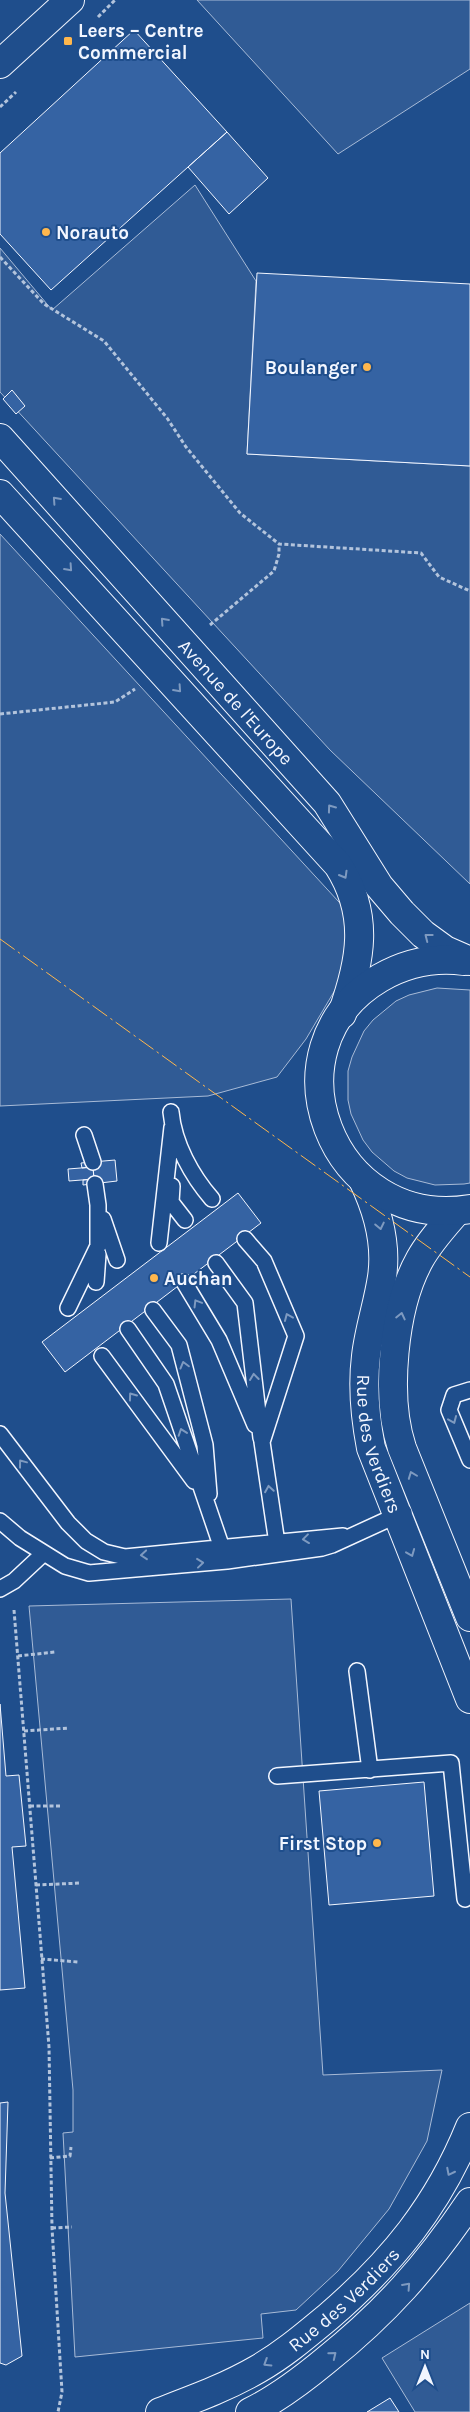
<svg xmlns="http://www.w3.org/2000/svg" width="470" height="2412" font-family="Karla,sans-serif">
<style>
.built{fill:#305b95;stroke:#a8bbd7}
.building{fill:#3563a3;stroke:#f2f6ff}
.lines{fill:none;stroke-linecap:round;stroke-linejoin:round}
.service-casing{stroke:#f2f6ff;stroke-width:18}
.minor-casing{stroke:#f2f6ff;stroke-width:30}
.tertiary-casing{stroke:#f2f6ff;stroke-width:30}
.path{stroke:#b3c4dc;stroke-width:3;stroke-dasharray:4 2.5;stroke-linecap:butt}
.service{stroke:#1f4e8c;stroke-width:15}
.minor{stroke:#1f4e8c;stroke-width:28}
.tertiary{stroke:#1f4e8c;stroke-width:28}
.power{stroke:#ffb74d;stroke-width:1;stroke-dasharray:18 4 2.5 4;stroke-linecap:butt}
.oneway{stroke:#7e9ac0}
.poi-dot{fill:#ffb74d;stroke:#1f4e8c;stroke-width:2}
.labels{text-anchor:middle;stroke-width:4;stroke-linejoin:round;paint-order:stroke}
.poi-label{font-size:19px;font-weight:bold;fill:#f2f6ff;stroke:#1f4e8c;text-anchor:start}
.street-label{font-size:19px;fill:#f2f6ff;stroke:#1f4e8c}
</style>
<rect width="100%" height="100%" fill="#1f4e8c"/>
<path class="built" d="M197,0H470V69L338,154Z
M195,185L256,281L247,454L470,466V884L330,750L0,392V248L52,310Z
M0,534L350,914L354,958L306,1039L277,1077L208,1096L0,1106Z
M437,988L470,990V1183L464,1184L435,1185L407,1178L394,1171L372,1152L363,1140L351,1114L348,1100V1071L352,1057L364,1031L373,1020L396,1001L409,995Z
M291,1599L323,2075L442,2070L427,2141L389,2209L338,2271L296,2310L261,2314L263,2338L75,2357L63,2133L73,2132V2090L29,1606Z
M470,2303V2412H415L382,2358Z"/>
<path class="building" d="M134,30L227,132L51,290L0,234V153Z
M227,132L268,178L229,214L188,167Z
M257,273L470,284V466L247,454Z
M12,390L25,406L16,414L3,399Z
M115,1160L117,1181L83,1185V1180L94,1179L93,1167L82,1168L81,1163Z
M93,1167L94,1179L69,1181L68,1169Z
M238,1193L261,1223L65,1372L42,1342Z
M0,1704L6,1776L19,1775L26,1846L12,1847L25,1988L0,1990Z
M424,1782L434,1896L329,1905L319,1791Z
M8,2102L5,2193L22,2356L6,2365L0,2363V2103Z
M390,2398L399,2412H367Z"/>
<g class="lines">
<defs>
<path id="service" d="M171,1112C174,1144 192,1176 212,1199
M84,1135L93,1162
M172,1186L171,1202L185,1220
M103,1219L117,1260
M245,1239L264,1261L296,1336L262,1442L278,1550
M159,1243L172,1127
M216,1263L245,1303L261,1438
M96,1282L98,1254
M184,1282L219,1340L255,1425
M68,1308L98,1246V1205L95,1184
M153,1310L179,1345L205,1445L209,1494
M128,1329L166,1384L225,1557
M102,1356L194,1481
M470,1390L454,1395L449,1410L470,1460
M0,1434L68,1523L86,1541L104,1552L125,1557L343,1536
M0,1521L20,1538L65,1566L89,1573L227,1561L322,1548L332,1545L404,1512
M0,1589L14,1581L44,1553
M357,1671L370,1770
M277,1776L451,1763L465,1899"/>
<g id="minor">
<path id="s1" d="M363,1180C378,1211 387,1243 382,1277C378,1304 369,1329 366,1356C362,1388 365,1417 371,1448L470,1699"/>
<path d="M457,1211C444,1226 430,1241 420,1259C393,1307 385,1397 402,1448L470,1617"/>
<path id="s2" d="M160,2412C194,2399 227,2387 258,2369C284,2354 305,2336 328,2317C392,2262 438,2206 470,2127"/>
<path d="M250,2412C277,2399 302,2380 325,2361C385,2313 427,2266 470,2202"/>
</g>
<g id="tertiary">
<path d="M0,64L70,0"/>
<path id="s3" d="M0,438L327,803L379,886L402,913L423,934L445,950L470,961"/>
<path d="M0,494L338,865C370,915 361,961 342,1014"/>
<path d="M464,961C434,957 406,963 380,978C261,1048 331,1232 470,1209"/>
</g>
</defs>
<use href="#service" class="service-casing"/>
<use href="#minor" class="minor-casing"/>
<use href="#tertiary" class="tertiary-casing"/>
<path class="path" d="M98,17L115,0
M0,107L16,92
M0,257L44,304L104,341L167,418L186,447L240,513L279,544L421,553L439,577L470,591
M210,625L274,571L279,554V544
M0,714L115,702L135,689
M14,1610L49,2047L52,2228L62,2392L58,2412
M18,1656L55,1652
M24,1731L69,1728
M30,1806H60
M36,1885L81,1883
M41,1959L78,1962
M50,2158L70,2156L71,2147
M52,2228L72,2227"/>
<use href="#service" class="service"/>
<use href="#minor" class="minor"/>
<use href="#tertiary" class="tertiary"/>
<path class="power" d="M0,939L470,1277"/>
</g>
<defs><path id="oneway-chevron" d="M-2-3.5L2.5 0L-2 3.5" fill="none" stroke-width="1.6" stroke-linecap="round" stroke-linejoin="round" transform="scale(1.25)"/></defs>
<g class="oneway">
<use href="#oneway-chevron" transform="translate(56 500) rotate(-132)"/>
<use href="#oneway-chevron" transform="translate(69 568) rotate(48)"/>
<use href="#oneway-chevron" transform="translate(164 621) rotate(-132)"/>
<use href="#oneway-chevron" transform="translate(178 689) rotate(48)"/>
<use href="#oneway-chevron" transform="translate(331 808) rotate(-126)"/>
<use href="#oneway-chevron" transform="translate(344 875) rotate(60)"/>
<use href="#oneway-chevron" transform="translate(428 937) rotate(-142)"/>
<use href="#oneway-chevron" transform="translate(380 1226) rotate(78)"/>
<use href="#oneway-chevron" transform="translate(197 1303) rotate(-121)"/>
<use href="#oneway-chevron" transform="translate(401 1316) rotate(-77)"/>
<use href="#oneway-chevron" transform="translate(288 1317) rotate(-113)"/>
<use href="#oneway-chevron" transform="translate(184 1365) rotate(-105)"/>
<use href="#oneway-chevron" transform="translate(254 1377) rotate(-97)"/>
<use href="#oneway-chevron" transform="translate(132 1396) rotate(-126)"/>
<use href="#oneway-chevron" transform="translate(453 1420) rotate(67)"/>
<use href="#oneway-chevron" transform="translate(182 1432) rotate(-109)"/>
<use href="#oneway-chevron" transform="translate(22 1463) rotate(-127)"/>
<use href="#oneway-chevron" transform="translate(412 1475) rotate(-111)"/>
<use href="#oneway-chevron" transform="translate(269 1489) rotate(-99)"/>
<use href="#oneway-chevron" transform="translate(306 1539) rotate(173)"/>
<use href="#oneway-chevron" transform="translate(411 1553) rotate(68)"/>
<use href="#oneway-chevron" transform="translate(144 1555) rotate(175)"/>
<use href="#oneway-chevron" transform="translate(200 1563) rotate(-6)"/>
<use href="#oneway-chevron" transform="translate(450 2172) rotate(117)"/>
<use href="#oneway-chevron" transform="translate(407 2286) rotate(-48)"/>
<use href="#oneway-chevron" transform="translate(333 2355) rotate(-39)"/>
<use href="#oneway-chevron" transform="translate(267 2363) rotate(148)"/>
</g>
<g class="poi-dot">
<rect x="63" y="36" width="10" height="10" rx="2.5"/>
<circle cx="46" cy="232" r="5"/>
<circle cx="367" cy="367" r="5"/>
<circle cx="154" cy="1278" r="5"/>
<circle cx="377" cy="1843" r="5"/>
</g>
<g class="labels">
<g class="poi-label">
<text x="78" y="37">Leers – Centre<tspan x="78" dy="22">Commercial</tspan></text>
<text x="56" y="239">Norauto</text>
<text x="357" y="374" text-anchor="end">Boulanger</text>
<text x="164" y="1285">Auchan</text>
<text x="367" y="1850" text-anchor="end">First Stop</text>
</g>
<g class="street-label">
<text dy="7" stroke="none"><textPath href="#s3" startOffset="354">Avenue de l'Europe</textPath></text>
<text dy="7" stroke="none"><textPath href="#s1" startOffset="271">Rue des Verdiers</textPath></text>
<text dy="7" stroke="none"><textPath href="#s2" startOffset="218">Rue des Verdiers</textPath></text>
</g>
</g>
<g transform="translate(425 2367)" stroke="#1f4e8c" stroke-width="4" paint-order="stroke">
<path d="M0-4L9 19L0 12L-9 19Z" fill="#f2f6ff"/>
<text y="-8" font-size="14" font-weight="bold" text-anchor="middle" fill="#f2f6ff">N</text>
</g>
</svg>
